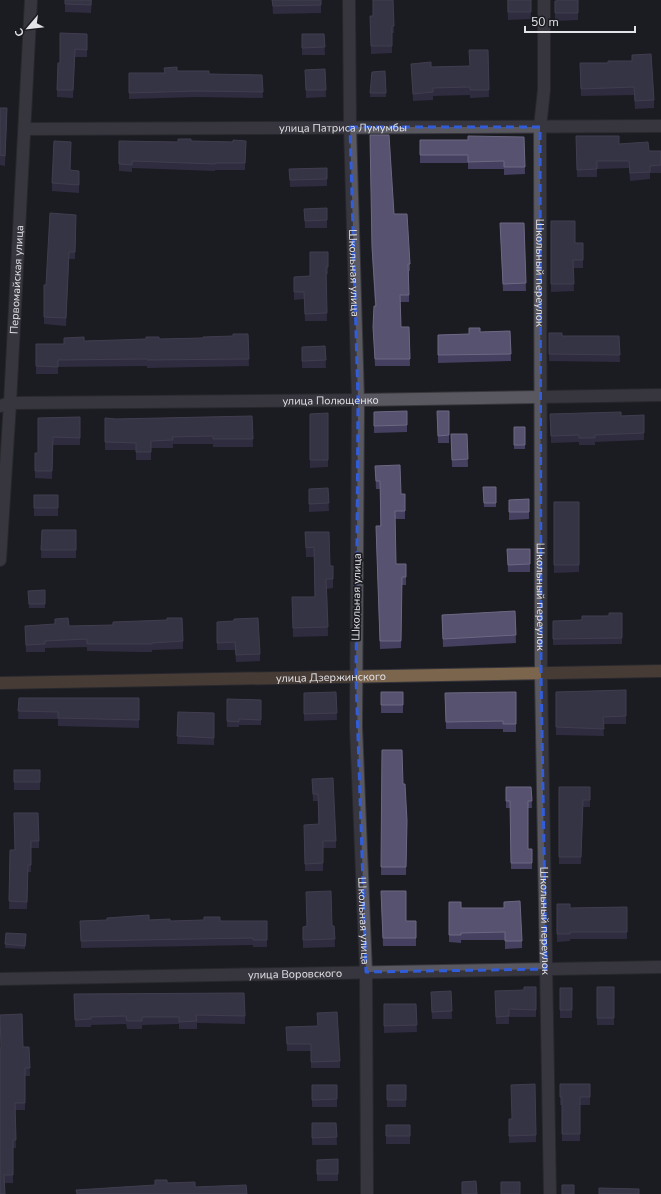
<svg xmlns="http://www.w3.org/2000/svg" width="661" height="1194" font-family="'Nunito Sans',sans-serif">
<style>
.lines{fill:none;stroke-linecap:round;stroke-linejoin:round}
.street-casing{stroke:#36363b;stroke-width:14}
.secondary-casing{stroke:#36363b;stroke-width:14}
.street{stroke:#595861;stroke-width:12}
.secondary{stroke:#7c654d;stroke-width:12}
.wall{fill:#454060}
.building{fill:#56526f;stroke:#6c6882}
.marked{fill:none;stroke:#315dda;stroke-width:3;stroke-dasharray:8 5;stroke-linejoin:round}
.labels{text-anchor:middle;stroke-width:3.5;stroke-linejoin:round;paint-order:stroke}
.street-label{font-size:11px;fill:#e2e2e7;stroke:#1b1b22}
</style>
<rect width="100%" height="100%" fill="#1b1b22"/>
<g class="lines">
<defs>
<g id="street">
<path id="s1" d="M349,0L350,127L358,400L356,727L366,972L367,1194"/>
<path id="s2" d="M544,0V90L540,127L541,674L550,1194"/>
<path id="s3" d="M25,129L661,126"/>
<path id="s4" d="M0,406L10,403L358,400L661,395"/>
<path id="s5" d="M0,560L10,403L31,0"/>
<path id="s6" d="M0,979L661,967"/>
</g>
<g id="secondary">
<path id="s7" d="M0,683L661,671"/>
</g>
</defs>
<use href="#street" class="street-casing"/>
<use href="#secondary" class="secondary-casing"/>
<use href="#street" class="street"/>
<use href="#secondary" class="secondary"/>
</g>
<path class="wall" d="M65,0H92L91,13L65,12Z
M272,0H321V13L273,14Z
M393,0L394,33H392V53L371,54L370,16H373Z
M507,0H531V19L508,20Z
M578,0V20L555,21V1Z
M87,34V57H75L73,98L57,97V90L60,63Z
M302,34H324L325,55H302Z
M488,50L489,97L470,98V95L433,96V100L413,101L411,64L431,67L470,66Z
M632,55L654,100V108L635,109L634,95L581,96L580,63H608L632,61Z
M325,69L326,97L306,98L305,70Z
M177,71L209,74L262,75L263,98L197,97L129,99V73H165Z
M385,71L386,97H370L372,72Z
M0,108L7,118L5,166L0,165Z
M370,135L394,214L410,264V271H409V302H400L401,327H409L410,366H375L373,327L375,306L372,254Z
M576,136L619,144L649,151H661V173H650V179L630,181L629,168L597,169V177H577Z
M524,137L525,174L504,175V169H468V163H420V140H468Z
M119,141L178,142L191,141L233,142L246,141L245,170H215V171L132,168V172L119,171Z
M327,168V186L290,187L289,169Z
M71,170L79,178V193L52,191V183Z
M327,208V228H305L304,209Z
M551,221L575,243H583V268H573L574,291L551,292Z
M76,222L75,259H69L66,326L44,324V285H46Z
M500,223H524L526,291H503Z
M328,252V274H326L327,321H305L304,299L294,300V277L310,276Z
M510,331L511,361L438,363V335L469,334L480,332Z
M549,333L562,336H619L620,362L549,361Z
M248,334L249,366L147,368V366L58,367V374H36V344H64L84,341L203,338L233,336Z
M325,346L326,368H302V347Z
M407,411V432L374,433V412Z
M437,411H449V443H438Z
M328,413V467L310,468V414Z
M550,414L621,416L644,415V440L595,442V445H579V442L551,443Z
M252,416L253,447H213V444H173V448H151V460H136V450H105V418L116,419Z
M80,417V445H53L52,479L35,478V453H38V418Z
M514,427H525V449H514Z
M451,434H467L468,467H452Z
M375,466L401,494H405V519H395L396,564H406V585H402L401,648L380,649L376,534L380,526V489H376Z
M483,487H496V507H484Z
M328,488L329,511L309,512V489Z
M34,495H58V516H34Z
M529,499V519L509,520V500Z
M554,502H579V572L554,573Z
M42,530H76V558H41Z
M305,532L330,566H333V588L327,589L328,636L293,637L292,597H315L314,557H306Z
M507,549H530V572H508Z
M45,590V608H29L28,591Z
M515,611L516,643L443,647L442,615Z
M622,613V644L553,645V621L582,620Z
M217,622L260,654V661L236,662L235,650H217Z
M69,626L183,641V649L152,650V652H140L87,651V647L45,648V652H26L25,633Z
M626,690V724H603L604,736L556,735V692Z
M336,692L337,720L304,721V701Z
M381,692H403V713H381Z
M516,692V732H503V729H446L445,693Z
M19,698H139V728L58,726V719H18Z
M227,699L261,700V725H239V727H227Z
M178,712L214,713V745L177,744Z
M382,750L403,784L407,821L406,875H381Z
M14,770H40V790H14Z
M312,779L336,841V848H323V871H305L304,825L318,824V801H313Z
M506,787H531L532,808H528V849H532V869H511L510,808H506Z
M559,787H590V807H583L581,864H559Z
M14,813L39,841V848H31V872H28L27,909H9L10,850H15Z
M381,898L406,921H416V946H383Z
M449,902L522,941V948L505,949V940H461V943L449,942Z
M557,904L570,908L627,907V939H570V941L557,942Z
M80,921H267V947H253V945L81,948Z
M307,926H334L335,947L303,948V927Z
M6,933L26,934L25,949L5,948Z
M536,987V1017H509V1024H496L495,998L524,990Z
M597,987H614V1025H597Z
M560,988H572V1018H560Z
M451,991L452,1019H432L431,999Z
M74,994L245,1016V1024L197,1023V1029H179V1024L142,1025V1029H127L126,1024L91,1025V1027H75Z
M384,1004H416L417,1032L384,1033Z
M318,1026L340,1061V1068H311V1051H287L286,1027Z
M23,1047H29L30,1076H25V1110H15L16,1148H13V1183H4L0,1194Z
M560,1084H590V1105H580V1141H562V1105H560Z
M312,1085H337V1107H312Z
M387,1085H406V1107H387Z
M509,1119H512L536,1135V1142L509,1143Z
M312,1123H336L337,1145H312Z
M386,1125H410V1144H386Z
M338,1159V1181H317V1160Z"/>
<path class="building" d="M65,0H91V5L65,4Z
M272,0H321V5L273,6Z
M373,0H393L394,26H392V46H371L370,16H373Z
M508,0H531V12H508Z
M557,0H578V13H555V1H557Z
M60,33L87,34V50L75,49L73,90H57L58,63H60Z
M302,34H324L325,47L302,48Z
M469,50H488L489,90H470V87L433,88V92L413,94L411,64L431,62V67L470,66Z
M651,54L654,100L635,101L634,87L581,89L580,63H608V61H632V55Z
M177,67V71H209V74L262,75L263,92L197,91L129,93V73H165L164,68Z
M325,69L326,90H306L305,70Z
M385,71L386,93H370L372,72Z
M0,108H7L5,156L0,155Z
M370,135H389L394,214H407L410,264H408L409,295H400L401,327H409L410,359H375L373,327L374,306H376L372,247Z
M468,136L524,137L525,167H504V161L468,162V155H420V140H468Z
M576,136H619V144L648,142L649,151H661V165L650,166V172L630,173L629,161H597V169L577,170Z
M178,139H191V141L233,142V140L246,141L245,163H215V164L132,161V165L119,164V141L178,142Z
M54,141L71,142L70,170L79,171V185L52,183Z
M327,168V179L290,180L289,169Z
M327,208V220L305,221L304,209Z
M50,213L76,215L75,252H69L66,318L44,317V285H46Z
M551,221H575V243H583V260H573L574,284H551Z
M500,223H524L526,283L503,284Z
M310,252H328V267H326L327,313L305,314L304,292H294V277L310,276Z
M469,328H480V332L510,331L511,354L438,355V335L469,334Z
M549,333H562V336H619L620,355L549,354Z
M233,334H248L249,359L147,360V359L58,360V367L36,366V344H64V338L84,337V341L117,340L146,339V337H159V339L203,338V337L233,336Z
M325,346L326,360L302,361V347Z
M407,411V425L374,426V412Z
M437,411H449V435L438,436Z
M621,412V416L644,415V433L595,435V438H579V435L551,436L550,414Z
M328,413V460H310V414Z
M252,416L253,439H213V436L172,437L173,440L151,441V452H136V443L105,442V418L116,419Z
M80,417V438L53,437L52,471H35V453H38V418Z
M514,427H525V445H514Z
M451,434H467L468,459L452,460Z
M400,465L401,494H405V511H395L396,564H406V577H402L401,641H380L376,526H381L380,481H376L375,466Z
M483,487H496V503H484Z
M328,488L329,503L309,504V489Z
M34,495H58V508H34Z
M529,499V512H509V500Z
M554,502H579V565H554Z
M42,530H76V550H41Z
M305,532H329L330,566H333V579H326L328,627L293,628L292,597H315L314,547L306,548Z
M507,549H530V564L508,565Z
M45,590V604H29L28,591Z
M515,611L516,635L443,639L442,615Z
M609,613H622V638L553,639V621L582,620V616H609Z
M68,618L69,626L113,625V622L167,620V618H182L183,641L152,643V644H87V639L45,641V644L26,645L25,626L55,624V619Z
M258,618L260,654L236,655L235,642L217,643V622L234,621V619Z
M626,690V716L603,717L604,729L556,727V692Z
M336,692L337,713L304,714V693Z
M381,692H403V705H381Z
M516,692V724H503V721L446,722L445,693Z
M19,698H139V720L58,718V712L18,711Z
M227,699L261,700V720L239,719V722L227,721Z
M178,712L214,713V738L177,736Z
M382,750H402L403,784H405L407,821L406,867H381Z
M14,770H40V782H14Z
M333,778L336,841H323V863L305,864L304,825L319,824L318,794H313L312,779Z
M506,787H531L532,801H528V849H532V863H511L510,801H506Z
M559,787H590V800H583L581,857H559Z
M14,813H38L39,841H31V865H28L27,902L9,901L10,850H15Z
M331,891L332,926H334L335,939L303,940V927L307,926L306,892Z
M381,891H406V921H416V938H383Z
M520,901L522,941H505V932L461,933V935H449V902H461V908H504V902Z
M557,904H570V908L627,907V932H570V934H557Z
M149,915V920L170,919V921L204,920V917H220V921H267V940H253V938L81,941L80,921L107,920V918Z
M6,933L26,934L25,946L5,944Z
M524,987H536V1010L509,1009V1016L496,1017L495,991L524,990Z
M597,987H614V1018H597Z
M560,988H572V1010H560Z
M451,991L452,1011L432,1012L431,992Z
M244,993L245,1016L196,1015L197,1021L179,1022V1017H142V1021H127L126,1016L91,1017V1019L75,1020L74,994Z
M384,1004H416L417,1025L384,1026Z
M337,1012L340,1061L311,1062V1044H287L286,1027L318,1026L317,1013Z
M22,1014L23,1047H29L30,1068H25V1103H15L16,1140H13V1175H4L5,1194H0V1048H1L0,1015Z
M535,1084L536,1135L509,1136V1119H512L511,1085Z
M560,1084H590V1097H580V1134H562V1097H560Z
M312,1085H337V1099L312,1100Z
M387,1085H406V1100H387Z
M312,1123H336L337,1137L312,1138Z
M386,1125H410V1136H386Z
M338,1159V1174H317V1160Z
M155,1180H167V1183L195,1182V1187L246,1185L247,1194H77L76,1190L155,1185Z
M476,1181L477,1194H462V1182Z
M501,1182H520V1194H501Z
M562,1185H574V1194H562Z
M599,1188L639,1189V1194H599Z"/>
<path d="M0 0H661V1194H0ZM350,127H540L541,674L546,969L366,972L356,678L358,400Z" fill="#1b1b22" fill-opacity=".55" fill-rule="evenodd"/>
<path class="marked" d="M350,127H540L541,674L546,969L366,972L356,678L358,400Z"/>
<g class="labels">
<g class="street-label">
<text dy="4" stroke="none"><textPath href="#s3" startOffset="318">улица Патриса Лумумбы</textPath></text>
<text dy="4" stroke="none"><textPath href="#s1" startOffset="273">Школьная улица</textPath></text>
<text dy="4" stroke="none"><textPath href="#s2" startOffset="273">Школьный переулок</textPath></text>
<text dy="4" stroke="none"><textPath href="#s5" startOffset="281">Первомайская улица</textPath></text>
<text dy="4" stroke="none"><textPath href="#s4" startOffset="331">улица Полющенко</textPath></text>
<text transform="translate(356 597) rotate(-89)" y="4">Школьная улица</text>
<text dy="4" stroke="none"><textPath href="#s2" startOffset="597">Школьный переулок</textPath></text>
<text dy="4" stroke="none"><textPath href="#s7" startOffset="331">улица Дзержинского</textPath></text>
<text dy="4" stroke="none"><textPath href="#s1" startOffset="921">Школьная улица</textPath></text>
<text dy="4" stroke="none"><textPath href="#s2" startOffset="921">Школьный переулок</textPath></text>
<text dy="4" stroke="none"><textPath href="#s6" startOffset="295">улица Воровского</textPath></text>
</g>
</g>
<g transform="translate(28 28) rotate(242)" stroke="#1b1b22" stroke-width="3" paint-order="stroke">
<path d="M0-3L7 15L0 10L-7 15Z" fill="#e2e2e7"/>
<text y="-6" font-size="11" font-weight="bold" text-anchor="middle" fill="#e2e2e7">С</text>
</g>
<path d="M525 26v6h110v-6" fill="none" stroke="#e2e2e7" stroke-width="2"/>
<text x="531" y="26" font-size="12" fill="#e2e2e7" stroke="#1b1b22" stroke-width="3" paint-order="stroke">50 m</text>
</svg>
